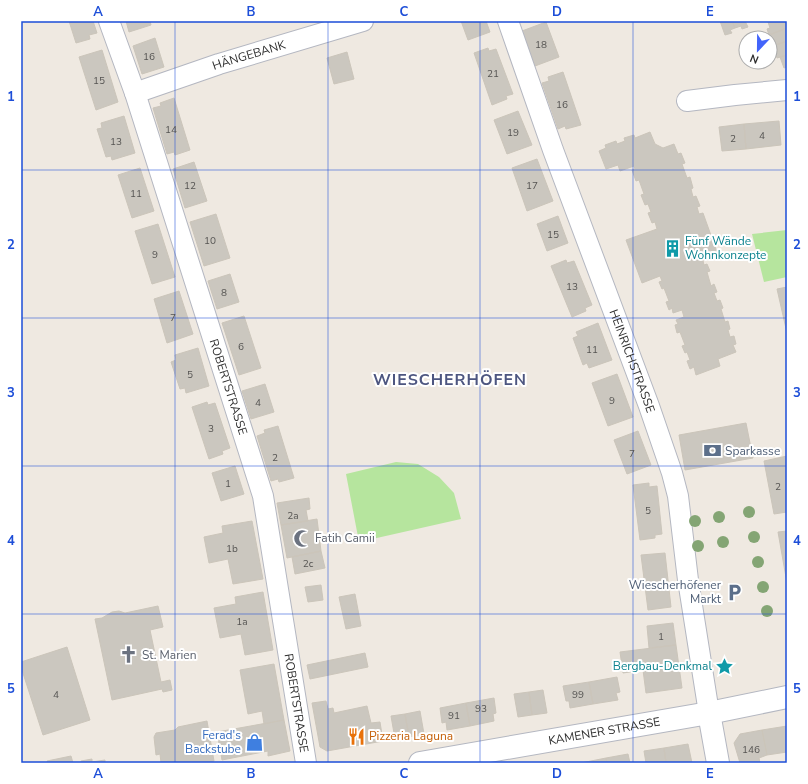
<svg xmlns="http://www.w3.org/2000/svg" width="808" height="784" font-family="'Nunito Sans',sans-serif">
<style>
.green{fill:#b6e59e}
.building{fill:#cbc7bf;stroke:#cbc5ba}
.lines{fill:none;stroke-linecap:round;stroke-linejoin:round}
.street-casing{stroke:#b4b7c1;stroke-width:22}
.secondary-casing{stroke:#b4b7c1;stroke-width:24}
.street{stroke:#fff;stroke-width:20}
.secondary{stroke:#fff;stroke-width:22}
.tree{fill:#84a574}
.grid{fill:none;stroke:#1d4ed8;stroke-width:1;stroke-opacity:0.55}
.labels{text-anchor:middle;stroke-width:4;stroke-linejoin:round;paint-order:stroke}
.number-label{font-size:10px;fill:#555452}
.street-label{font-size:12px;fill:#2e2e2e;stroke:#fff}
.culture-label{font-size:12px;fill:#0d838f;stroke:#fff;text-anchor:start}
.service-label{font-size:12px;fill:#4e5e75;stroke:#fff;text-anchor:start}
.worship-label{font-size:12px;fill:#5b616d;stroke:#fff;text-anchor:start}
.shop-label{font-size:12px;fill:#366cbe;stroke:#fff;text-anchor:end}
.food-label{font-size:12px;fill:#c56008;stroke:#fff;text-anchor:start}
.district-label{font-size:16px;font-weight:bold;letter-spacing:1px;fill:#4d5680;stroke:#fff}
.neatline{fill:none;stroke:#1d4ed8;stroke-width:1.5}
.grid-label{font-size:13px;text-anchor:middle;font-weight:bold;fill:#1d4ed8}
</style>
<rect width="100%" height="100%" fill="#efe9e1"/>
<path class="green" d="M787,230V277L764,282L752,234Z
M396,462L418,464L439,477L454,493L461,519L359,542L346,474Z"/>
<path class="building" d="M69,21H93L97,33L89,35L90,39L76,43Z
M126,21H150L151,25L129,32Z
M461,21H486L490,32L468,40Z
M720,21H732L735,28L730,30L732,33L725,35Z
M732,21H745L748,27L742,29L741,26L735,28Z
M770,21H787V28L769,35L767,29L770,28L768,22Z
M546,22L559,57L535,66L522,31Z
M787,28V41L776,45L774,40L771,41L769,35Z
M155,38L164,67L142,74L133,46Z
M787,41V55L777,58L775,52L778,51L776,45Z
M488,48L489,51L496,49L513,94L506,96L507,99L492,105L474,53Z
M102,50L118,102L96,110L79,57Z
M347,52L354,79L334,84L327,58Z
M787,55V67L784,68L780,57Z
M563,72L581,125L566,129L565,126L558,129L542,83L549,81L548,77Z
M174,98L190,150L175,155L174,152L167,154L153,108L161,106L160,103Z
M518,111L532,145L507,154L494,120Z
M124,116L135,153L112,160L111,156L106,157L97,129L102,128L101,123Z
M779,121L781,145L746,149L744,124Z
M744,124L746,149L722,151L719,127Z
M650,132L655,144L663,148L674,144L678,154L681,153L685,163L682,164L687,178L690,177L693,188L691,189L693,197L696,196L700,206L697,207L699,214L703,213L718,255L703,261L704,265L707,264L710,271L707,272L711,286L714,284L717,292L714,293L717,301L720,300L723,308L721,309L725,322L728,321L730,329L728,330L730,337L734,336L736,344L733,345L736,352L718,359L720,366L696,375L694,367L690,369L687,361L690,360L687,352L685,353L682,346L685,345L680,332L677,333L675,325L678,324L676,320L684,317L682,310L673,313L672,308L669,310L666,302L669,301L664,288L662,289L659,282L662,281L660,276L642,283L626,240L657,229L655,222L652,223L648,213L651,212L648,204L645,205L641,195L644,194L639,180L636,181L632,170L635,169L634,166L620,171L618,165L606,169L599,151L606,148L605,145L616,141L617,144L625,141L624,138L634,135L635,138Z
M537,159L553,201L527,211L512,168Z
M194,162L207,201L185,208L173,169Z
M140,168L154,211L132,218L118,175Z
M216,214L230,258L204,266L190,222Z
M558,216L568,243L547,251L537,224Z
M158,224L175,277L152,284L135,231Z
M566,260L567,263L574,261L592,305L585,308L586,311L572,317L551,266Z
M230,274L239,302L217,309L208,281Z
M787,287V333L777,289Z
M179,291L193,334L167,343L154,299Z
M244,316L261,368L239,375L222,323Z
M598,323L612,360L589,368L587,363L583,365L573,338L578,336L576,332Z
M198,348L209,386L186,393L185,388L180,389L171,362L176,360L175,355Z
M617,374L633,417L608,426L592,383Z
M265,384L274,412L251,419L242,391Z
M207,402L208,405L215,403L230,448L222,451L223,454L209,459L192,407Z
M746,423L753,458L685,470L679,435Z
M278,426L294,478L279,482L278,479L271,481L257,436L265,433L264,430Z
M638,431L651,465L627,474L614,440Z
M787,456V512L774,514L764,461Z
M235,466L244,494L221,501L212,473Z
M649,483V487L657,486L662,534L655,535V538L640,540L633,485Z
M309,498L310,509L306,510L308,521L281,525L277,503Z
M317,519L321,551L287,558L281,525Z
M252,521L263,579L233,584L228,559L209,563L204,537L223,533L222,526Z
M787,531V583L778,532Z
M321,551L325,568L295,574L292,557Z
M665,553L671,607L648,610L641,555Z
M321,585L323,600L308,602L305,587Z
M263,592L273,650L245,655L241,634L220,638L214,608L236,604L235,597Z
M355,594L361,626L346,629L339,597Z
M158,606L163,627L150,630L161,682L170,680L172,690L163,692L162,689L112,700L95,619L102,618L112,612L119,611L125,613Z
M673,623L676,645L649,648L647,626Z
M676,645L682,688L646,693L643,670L623,673L620,652Z
M67,647L90,720L43,735L21,667V662Z
M365,653L368,667L310,679L307,665Z
M274,664L284,720L264,724L262,711L248,714L240,670Z
M617,677L620,692L616,693L618,700L593,704L589,682Z
M589,682L593,704L570,708L569,701H566L563,686Z
M543,690L547,713L532,715L529,692Z
M529,692L532,715L518,717L514,694Z
M494,698L496,713L493,714L494,721L470,726L466,703Z
M326,701L328,709L333,708L334,713L367,706L371,723L380,722L383,741L327,751L320,747L312,703Z
M466,703L470,726L447,730L446,722L442,723L440,708Z
M420,711L424,734L409,737L405,714Z
M405,714L409,737L395,739L391,716Z
M284,720L290,751L268,756V751L222,760L217,732Z
M207,721L214,761L204,763H161L160,754L156,755L154,737L156,733L175,730L178,727Z
M787,726V752L767,755L762,730Z
M762,730L767,755L759,758L760,763H740L734,743L740,734Z
M688,744L692,763H666L664,748Z
M664,748L666,763H646L644,751Z
M628,754L630,763H607L606,758Z
M71,756L73,763H48L47,761Z
M606,758L607,763H581Z
M92,759V762L105,760V763H81V761Z"/>
<g class="lines">
<defs>
<g id="street">
<path id="s1" d="M109,21L135,93L263,496L306,763"/>
<path id="s2" d="M508,21L553,150L649,406L672,473L678,496L688,580L709,713"/>
<path id="s3" d="M135,93L219,64L363,21"/>
<path d="M687,101L735,95L787,90"/>
</g>
<g id="secondary">
<path d="M709,713L718,763"/>
<path id="s4" d="M420,763L709,713L787,697"/>
</g>
</defs>
<use href="#street" class="street-casing"/>
<use href="#secondary" class="secondary-casing"/>
<use href="#street" class="street"/>
<use href="#secondary" class="secondary"/>
</g>
<g class="tree">
<circle cx="749" cy="512" r="6"/>
<circle cx="719" cy="517" r="6"/>
<circle cx="695" cy="521" r="6"/>
<circle cx="754" cy="537" r="6"/>
<circle cx="723" cy="542" r="6"/>
<circle cx="698" cy="546" r="6"/>
<circle cx="758" cy="562" r="6"/>
<circle cx="763" cy="587" r="6"/>
<circle cx="767" cy="611" r="6"/>
</g>
<path class="grid" d="M175,21V763M328,21V763M480,21V763M633,21V763M21,170H787M21,318H787M21,466H787M21,614H787"/>
<defs>
<symbol id="building-bare" viewBox="-9 -9 18 18"><path d="M-4-6H4V6H1V3H-1V6H-4ZM-2.5-4.3h1.7v1.8h-1.7ZM.8-4.3h1.7v1.8H.8ZM-2.5-1h1.7V.8h-1.7ZM.8-1h1.7V.8H.8Z" fill="#0f9aa8" stroke="#fff" stroke-width="2.5" paint-order="stroke"/></symbol>
<symbol id="bank-bare" viewBox="-9 -9 18 18"><path d="M-6-4H6V4H-6ZM0-2.3a2.3 2.3 0 1 0 0 4.6a2.3 2.3 0 1 0 0-4.6Z" fill="#5c6f8a" stroke="#fff" stroke-width="2.5" paint-order="stroke"/></symbol>
<symbol id="mosque-bare" viewBox="-9 -9 18 18"><path d="M3.5-4.9A6 6 0 1 0 3.5 4.9A5 5 0 1 1 3.5-4.9Z" fill="#6b7280" stroke="#fff" stroke-width="2.5" paint-order="stroke"/></symbol>
<symbol id="parking-bare" viewBox="-9 -9 18 18"><path d="M-3.5-5.5H1a3.5 3.5 0 0 1 0 7H-1V5.5H-3.5ZM-1-3.4V-.6H.8a1.4 1.4 0 0 0 0-2.8Z" fill="#5c6f8a" stroke="#fff" stroke-width="2.5" paint-order="stroke"/></symbol>
<symbol id="church-bare" viewBox="-9 -9 18 18"><path d="M-1.2-6h2.4v3.5h3.3v2.4h-3.3V6h-2.4V-.1h-3.3v-2.4h3.3Z" fill="#6b7280" stroke="#fff" stroke-width="2.5" paint-order="stroke"/></symbol>
<symbol id="sight-bare" viewBox="-9 -9 18 18"><path d="M0-6L1.8-2.2L6-1.7L2.9 1.2L3.7 5.4L0 3.3L-3.7 5.4L-2.9 1.2L-6-1.7L-1.8-2.2Z" fill="#0f9aa8" stroke="#fff" stroke-width="2.5" paint-order="stroke"/></symbol>
<symbol id="restaurant-bare" viewBox="-9 -9 18 18"><path d="M-5-6h1v4h1v-4h1v4h1v-4h1v5L-1.5 .5V6h-2V.5L-5-1ZM5-6V6H3V1.5H1.5Q1.5-4 5-6Z" fill="#e8710a" stroke="#fff" stroke-width="2.5" paint-order="stroke"/></symbol>
<symbol id="shop-bare" viewBox="-9 -9 18 18"><path d="M-5-2.5h2.3a2.7 3.5 0 0 1 5.4 0H5L5.5 6h-11ZM-1.5-2.5h3a1.5 2.3 0 0 0-3 0Z" fill="#3f7fe0" stroke="#fff" stroke-width="2.5" paint-order="stroke"/></symbol>
</defs>
<g fill-rule="evenodd">
<use href="#building-bare" x="660" y="236" width="25" height="25"/>
<use href="#bank-bare" x="700" y="438" width="25" height="25"/>
<use href="#mosque-bare" x="290" y="526" width="25" height="25"/>
<use href="#parking-bare" x="722" y="580" width="25" height="25"/>
<use href="#church-bare" x="116" y="642" width="25" height="25"/>
<use href="#sight-bare" x="712" y="654" width="25" height="25"/>
<use href="#restaurant-bare" x="344" y="724" width="25" height="25"/>
<use href="#shop-bare" x="242" y="730" width="25" height="25"/>
</g>
<g class="labels">
<g class="number-label">
<text x="541" y="48">18</text>
<text x="149" y="60">16</text>
<text x="493" y="77">21</text>
<text x="99" y="84">15</text>
<text x="562" y="108">16</text>
<text x="171" y="133">14</text>
<text x="513" y="136">19</text>
<text x="762" y="139">4</text>
<text x="733" y="142">2</text>
<text x="116" y="145">13</text>
<text x="190" y="189">12</text>
<text x="532" y="189">17</text>
<text x="136" y="197">11</text>
<text x="553" y="238">15</text>
<text x="210" y="244">10</text>
<text x="155" y="258">9</text>
<text x="572" y="290">13</text>
<text x="224" y="296">8</text>
<text x="173" y="321">7</text>
<text x="241" y="350">6</text>
<text x="592" y="353">11</text>
<text x="190" y="378">5</text>
<text x="612" y="404">9</text>
<text x="258" y="406">4</text>
<text x="211" y="432">3</text>
<text x="632" y="457">7</text>
<text x="275" y="461">2</text>
<text x="228" y="487">1</text>
<text x="778" y="490">2</text>
<text x="648" y="514">5</text>
<text x="293" y="519">2a</text>
<text x="232" y="552">1b</text>
<text x="308" y="567">2c</text>
<text x="242" y="625">1a</text>
<text x="661" y="640">1</text>
<text x="56" y="698">4</text>
<text x="578" y="698">99</text>
<text x="481" y="712">93</text>
<text x="454" y="719">91</text>
<text x="751" y="753">146</text>
</g>
<g class="street-label">
<text dy="4" stroke="none"><textPath href="#s3" startOffset="120">HÄNGEBANK</textPath></text>
<text dy="4" stroke="none"><textPath href="#s2" startOffset="362">HEINRICHSTRASSE</textPath></text>
<text dy="4" stroke="none"><textPath href="#s1" startOffset="385">ROBERTSTRASSE</textPath></text>
<text dy="4" stroke="none"><textPath href="#s1" startOffset="709">ROBERTSTRASSE</textPath></text>
<text dy="4" stroke="none"><textPath href="#s4" startOffset="187">KAMENER STRASSE</textPath></text>
</g>
<g class="culture-label">
<text x="685" y="245">Fünf Wände<tspan x="685" dy="14">Wohnkonzepte</tspan></text>
<text x="712" y="670" text-anchor="end">Bergbau-Denkmal</text>
</g>
<g class="service-label">
<text x="725" y="455">Sparkasse</text>
<text x="721" y="589" text-anchor="end">Wiescherhöfener<tspan x="721" dy="14">Markt</tspan></text>
</g>
<g class="worship-label">
<text x="315" y="542">Fatih Camii</text>
<text x="142" y="659">St. Marien</text>
</g>
<g class="shop-label">
<text x="241" y="739">Ferad's<tspan x="241" dy="14">Backstube</tspan></text>
</g>
<g class="food-label">
<text x="369" y="740">Pizzeria Laguna</text>
</g>
<g class="district-label">
<text x="450" y="385">WIESCHERHÖFEN</text>
</g>
</g>
<rect width="808" height="784" fill="none" stroke="#ffffff" stroke-width="44"/>
<g transform="translate(758 50) rotate(202)"><circle r="19" fill="#ffffff" stroke="#ababab"/>
<path d="M0-3L7 15L0 10L-7 15Z" fill="#4264fb"/>
<text y="-6" font-size="11" font-weight="bold" text-anchor="middle" fill="#2e2e2e">N</text>
</g>
<rect x="22" y="22" width="764" height="740" class="neatline"/>
<g class="grid-label">
<text x="98" y="16">A</text>
<text x="251" y="16">B</text>
<text x="404" y="16">C</text>
<text x="557" y="16">D</text>
<text x="710" y="16">E</text>
<text x="11" y="101">1</text>
<text x="797" y="101">1</text>
<text x="11" y="249">2</text>
<text x="797" y="249">2</text>
<text x="11" y="397">3</text>
<text x="797" y="397">3</text>
<text x="11" y="545">4</text>
<text x="797" y="545">4</text>
<text x="11" y="693">5</text>
<text x="797" y="693">5</text>
<text x="98" y="778">A</text>
<text x="251" y="778">B</text>
<text x="404" y="778">C</text>
<text x="557" y="778">D</text>
<text x="710" y="778">E</text>
</g>
</svg>
